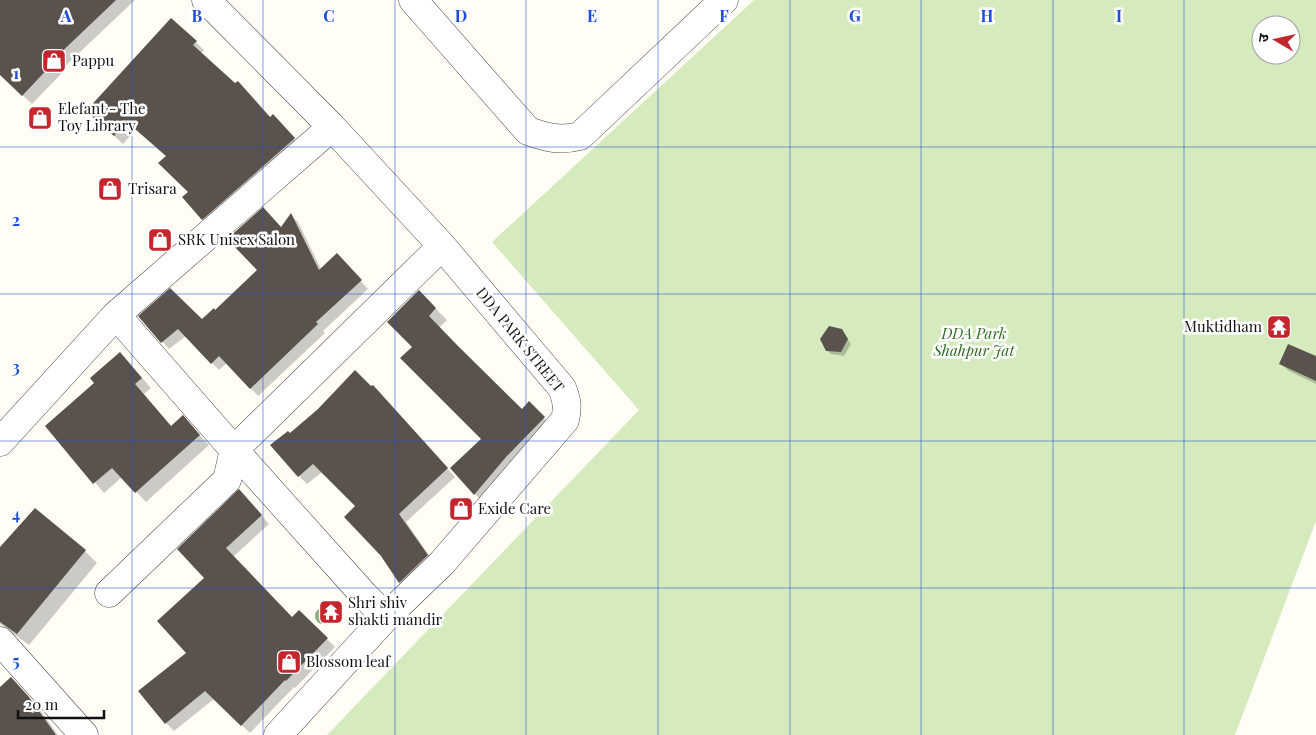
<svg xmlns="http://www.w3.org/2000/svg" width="1316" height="735" font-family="'Playfair Display','Noto Sans Devanagari',serif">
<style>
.green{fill:#d5ebbd;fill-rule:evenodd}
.shadow{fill:#0003}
.building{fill:#5a524d}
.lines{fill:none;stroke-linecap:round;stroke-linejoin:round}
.minor-casing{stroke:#444;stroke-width:29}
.minor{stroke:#fff;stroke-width:28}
.tree{fill:#8dad7f}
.grid{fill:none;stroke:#1d4ed8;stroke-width:1;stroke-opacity:0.55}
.labels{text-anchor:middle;stroke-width:5;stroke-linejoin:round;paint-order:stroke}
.poi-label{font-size:15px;fill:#111;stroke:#fff;text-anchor:start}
.park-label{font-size:15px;font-style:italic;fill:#2f6b1f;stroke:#fff}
.street-label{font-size:15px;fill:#111;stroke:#fff}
.grid-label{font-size:16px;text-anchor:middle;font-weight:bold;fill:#1d4ed8;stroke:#fff;stroke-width:5;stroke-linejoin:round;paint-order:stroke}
</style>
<rect width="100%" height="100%" fill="#fffdf5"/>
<path class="green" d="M754,0H1316V521L1235,735H327L639,410L492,242ZM1261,25H1291V55H1261Z"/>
<path class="shadow" d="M4,0H135L61,70L63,72L32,104L0,74V4Z
M172,19L204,50L201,54L271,118L281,124L302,147L211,227L203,219L189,192L167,157L136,129L123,144L96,119Z
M291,215L298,222L321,269L344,263L368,289L323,331L325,333L258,396L227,363L219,370L186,336L169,349L140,317L202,320L215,311L258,270Z
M419,292L447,320L439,328L522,411L529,403L555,429L486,505L475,494L483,439L414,347Z
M841,330L851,344L844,356L831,354L827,350Z
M120,353L151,388L144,394L172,427H192L209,445L146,502L122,477L104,493L47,426L96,383Z
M1316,358V384L1289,371L1280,363Z
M381,395L455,477L406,522L435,564L408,590L400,582L357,506L322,472L307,484L299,476L290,435Z
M247,499L269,524L233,557L292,618L299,611L335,647L295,688L294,687L250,733L214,699L174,731L166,723L187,654L205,578Z
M0,549L85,551L97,563L29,645L0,624Z
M0,688L23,691L40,710L58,735H0Z"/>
<path class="building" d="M0,0H116L53,60L54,62L22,96L0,75Z
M171,18L197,41L193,45L235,83L238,81L270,117L273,114L295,138L202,220L182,197L188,192L158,163L166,156L127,122L114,136L86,111Z
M263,207L281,227L291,213L319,270L337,253L362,280L316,322L318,324L250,389L219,356L211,364L178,329L161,343L138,316L170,288L202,319L214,308L215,310L257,270L227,239Z
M419,290L436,308L429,316L458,346L522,409L529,401L545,417L506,457L474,495L450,468L481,439L400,358L412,347L387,322Z
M829,326L842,329L848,339L841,352L826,351L820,339Z
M1288,344L1316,356V381L1279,364Z
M120,352L142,378L135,384L171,426L183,415L200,435L135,493L112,468L93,484L45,426L94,383L90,378Z
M355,370L371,386L373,385L448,468L399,514L428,555L399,583L381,556L344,517L355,506L313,464L298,477L270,445L288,431L290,433L318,409Z
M239,489L262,515L226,548L292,617L299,610L328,638L286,681L285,680L241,726L205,691L165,724L138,691L186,653L157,621L204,578L177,549Z
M35,508L86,550L17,634L0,622V547Z
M11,677L29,697L56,735H0V687Z"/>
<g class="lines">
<defs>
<path id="minor" d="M206,0L332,127L442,246L562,388C567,400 568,408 565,420L442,563L386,617L278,735
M413,0L528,131C548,138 560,141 580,136L724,0
M116,315L234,450L364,595L386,617
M0,442L116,315L332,127
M109,593L227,480L234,450L442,246
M0,641L84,735"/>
</defs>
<use href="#minor" class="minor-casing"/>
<use href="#minor" class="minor"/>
</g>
<circle class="tree" cx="323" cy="616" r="8"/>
<path class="grid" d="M132,0V735M263,0V735M395,0V735M526,0V735M658,0V735M790,0V735M921,0V735M1053,0V735M1184,0V735M0,147H1316M0,294H1316M0,441H1316M0,588H1316"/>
<defs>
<symbol id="shop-square" viewBox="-11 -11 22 22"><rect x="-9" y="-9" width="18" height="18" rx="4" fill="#c4262e" stroke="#fff"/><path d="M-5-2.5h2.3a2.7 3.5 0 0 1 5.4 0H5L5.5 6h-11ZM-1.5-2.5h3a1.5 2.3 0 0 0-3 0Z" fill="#fff"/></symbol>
<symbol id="temple-square" viewBox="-11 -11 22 22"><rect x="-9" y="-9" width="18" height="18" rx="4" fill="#c4262e" stroke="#fff"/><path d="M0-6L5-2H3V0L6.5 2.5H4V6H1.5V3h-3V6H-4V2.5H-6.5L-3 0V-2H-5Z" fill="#fff"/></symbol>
</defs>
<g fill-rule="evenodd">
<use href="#shop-square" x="40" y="47" width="28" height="28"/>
<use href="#shop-square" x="26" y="104" width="28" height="28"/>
<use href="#shop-square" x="96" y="175" width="28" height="28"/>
<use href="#shop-square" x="146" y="226" width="28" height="28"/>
<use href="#temple-square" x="1265" y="313" width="28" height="28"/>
<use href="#shop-square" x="447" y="495" width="28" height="28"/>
<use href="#temple-square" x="317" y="598" width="28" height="28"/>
<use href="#shop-square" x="275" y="648" width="28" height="28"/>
</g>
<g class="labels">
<g class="poi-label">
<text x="72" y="66">Pappu</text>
<text x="58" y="114">Elefant - The<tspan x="58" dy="17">Toy Library</tspan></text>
<text x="128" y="194">Trisara</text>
<text x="178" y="245">SRK Unisex Salon</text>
<text x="1262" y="332" text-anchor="end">Muktidham</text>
<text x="478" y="514">Exide Care</text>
<text x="348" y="608">Shri shiv<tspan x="348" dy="17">shakti mandir</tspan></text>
<text x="306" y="667">Blossom leaf</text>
</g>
<g class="park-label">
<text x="974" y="339">DDA Park<tspan x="974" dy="17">Shahpur Jat</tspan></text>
</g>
<g class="street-label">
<text transform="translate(520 340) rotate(51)" y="5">DDA PARK STREET</text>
</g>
</g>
<g class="grid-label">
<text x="66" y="22">A</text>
<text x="197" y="22">B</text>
<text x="329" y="22">C</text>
<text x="461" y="22">D</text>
<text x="592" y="22">E</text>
<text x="724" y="22">F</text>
<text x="855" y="22">G</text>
<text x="987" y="22">H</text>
<text x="1119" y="22">I</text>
<text x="16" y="79">1</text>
<text x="16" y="226">2</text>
<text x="16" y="373">3</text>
<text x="16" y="520">4</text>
<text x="16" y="667">5</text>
</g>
<g transform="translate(1276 40) rotate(279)"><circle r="24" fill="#ffffff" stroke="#a0a0a0"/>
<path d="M0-4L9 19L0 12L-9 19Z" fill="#c4262e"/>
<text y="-8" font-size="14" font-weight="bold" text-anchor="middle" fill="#111111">उ</text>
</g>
<path d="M18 710v8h86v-8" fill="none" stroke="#111111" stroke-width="2.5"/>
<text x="25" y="710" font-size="15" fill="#111111" stroke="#ffffff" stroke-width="4" paint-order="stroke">20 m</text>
</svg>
